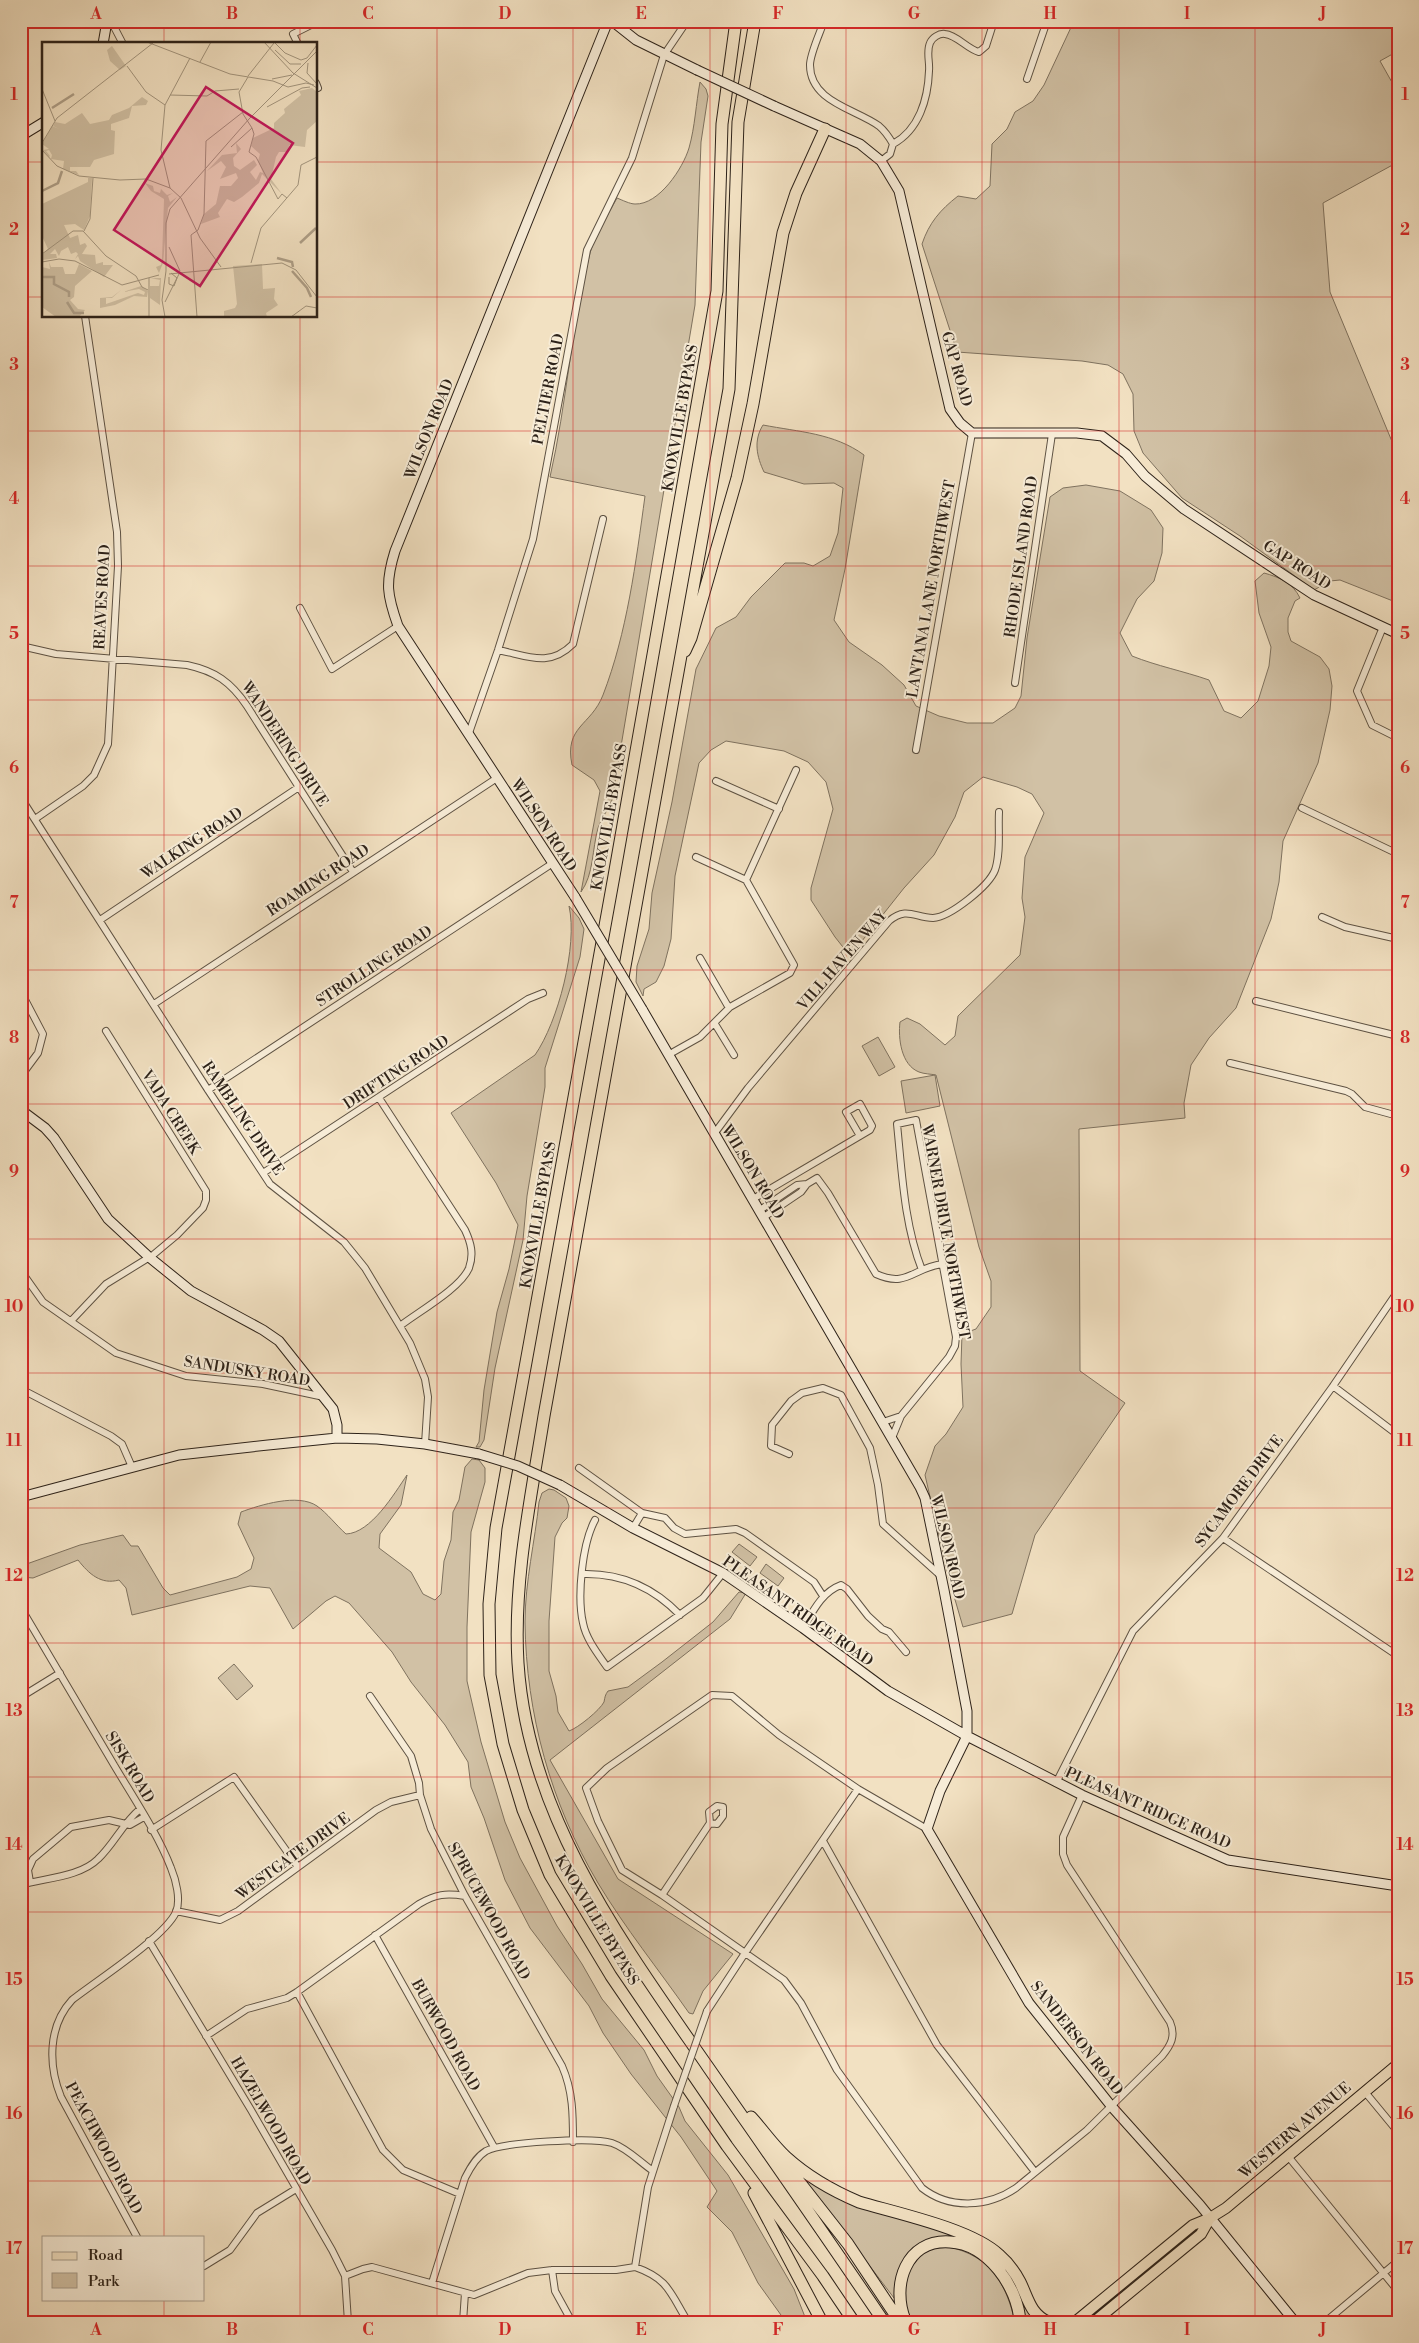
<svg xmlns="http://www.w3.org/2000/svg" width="1419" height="2343" font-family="'Libre Bodoni',serif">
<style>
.green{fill:#d1c1a5;stroke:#7f725f}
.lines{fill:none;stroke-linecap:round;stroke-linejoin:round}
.street-casing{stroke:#5e5243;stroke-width:8}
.secondary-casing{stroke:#2d2219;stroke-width:11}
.primary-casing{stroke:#2d2219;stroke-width:12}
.highway-casing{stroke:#2d2219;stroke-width:13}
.street{stroke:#f7ecd7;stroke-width:6}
.secondary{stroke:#f7ecd7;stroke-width:9}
.primary{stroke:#f2e1c2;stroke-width:10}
.highway{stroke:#f2e1c2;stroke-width:11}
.street-bridge-casing{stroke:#5e5243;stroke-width:8;stroke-linecap:butt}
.secondary-bridge-casing{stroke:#2d2219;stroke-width:11;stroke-linecap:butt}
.street-bridge{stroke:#f7ecd7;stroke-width:6}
.secondary-bridge{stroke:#f7ecd7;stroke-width:9}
.grid{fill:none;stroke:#d62828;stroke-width:1;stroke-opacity:0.55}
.labels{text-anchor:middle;stroke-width:4;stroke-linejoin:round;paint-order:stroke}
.street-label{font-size:15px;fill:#2d2219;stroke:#f7ecd7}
.inset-river{fill:none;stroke:#afa089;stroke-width:2.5}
.inset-road{fill:none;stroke:#a3957e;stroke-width:1}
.view{fill:#c2185b;fill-opacity:0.15;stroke:#c2185b;stroke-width:2.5}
.inset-edge{fill:none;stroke:#2d2219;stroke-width:2.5}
.neatline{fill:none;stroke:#d62828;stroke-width:2}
.grid-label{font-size:16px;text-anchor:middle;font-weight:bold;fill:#d62828}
</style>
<rect width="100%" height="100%" fill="#f2e1c2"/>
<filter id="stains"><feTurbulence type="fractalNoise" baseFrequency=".004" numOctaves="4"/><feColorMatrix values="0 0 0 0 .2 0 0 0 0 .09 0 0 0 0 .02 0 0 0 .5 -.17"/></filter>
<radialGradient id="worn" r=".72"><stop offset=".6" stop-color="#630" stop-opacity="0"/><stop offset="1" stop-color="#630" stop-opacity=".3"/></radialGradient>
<path class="green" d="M1074,21H1398V51L1380,61L1398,93V162L1323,203L1330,292L1398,456V603L1340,580L1330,581L1314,590L1240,536L1182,498L1143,453L1134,431L1133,394L1123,374L1108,365L1082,361L957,352L922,244C929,223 940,210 958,196L976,199L990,186L992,144L1007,129L1015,112L1033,101L1044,85Z
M700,82L706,89L708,96L701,142L695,305L612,800C608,810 601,819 598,828C592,849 594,874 581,892L600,791L594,780L572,765C564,726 591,726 603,695C627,633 636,562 645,496L550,477C567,403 571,327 590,253C595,235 608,215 617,198C622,200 630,204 635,204C659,205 683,168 689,148C695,127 696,103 700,82Z
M763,425C799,432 834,433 864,455L845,569L834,620L849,642L882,665L904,685L916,706L939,716L967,723H993L1015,708L1021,696L1027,638L1050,497L1063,488L1086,485L1120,491L1151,510L1163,528L1162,553L1154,581L1137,599L1120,633L1132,656C1157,666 1183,671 1209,680L1224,711L1241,718L1258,701L1269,666L1271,647L1259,613L1255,581L1264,573C1279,577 1293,583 1300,598L1295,601L1288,618V632L1291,641L1320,657L1329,669L1332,686L1330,710L1318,763L1283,841L1279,882L1271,919L1236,1008L1209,1038L1191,1065L1184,1103L1185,1118L1079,1129L1080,1371L1125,1403L1035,1535L1012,1614L963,1627L949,1579L925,1475L935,1446L946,1434L963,1407L961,1364L962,1334L976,1329L991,1307V1281L979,1247L936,1075C931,1074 924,1074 919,1072C901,1065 898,1038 900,1022L907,1018L920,1024L945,1045L955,1036L958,1016L1020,955L1025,917L1022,898L1025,857L1044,813L1032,794L1017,787L983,777L964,792L955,817L934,855L904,888L850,956L835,937L811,900V888L833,809L826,782L808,762L784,751L726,741L711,750L699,763L675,876L671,939L664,966L656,982L644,989L643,996L636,982L637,966L649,929L652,893L672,802L696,669L716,628L736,617L751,597L785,563H804L813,566L830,556L838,533L843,488L834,483L804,484L764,472C757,457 753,441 763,425Z
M569,906L579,918L584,929L580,957L545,1068V1087L527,1196L523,1240L495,1368L484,1440L480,1447H476L479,1442L484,1390L497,1312L509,1269L518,1225L496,1183L451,1113L535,1055C558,1022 578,946 569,906Z
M878,1037L895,1067L879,1076L862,1046Z
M935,1075L940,1106L906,1113L901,1081Z
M472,1459L479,1460L485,1468V1482L471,1532L467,1627V1681L481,1742L505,1822L520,1858L557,1926L582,1964L602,1999L644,2050L657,2076L679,2107L685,2121L728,2175L794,2289L807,2322H786L758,2283L732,2232L707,2207L717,2191L681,2137L631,2074L603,2033L589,2006L530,1928L505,1880L484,1818L471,1787L468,1762L445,1725L411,1682L392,1652L349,1603L335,1596L326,1601L293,1629L270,1588L250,1586L132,1615L126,1588L119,1580C101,1585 89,1574 78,1560L33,1578L21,1577V1566L80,1545L123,1535L131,1546H138L163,1588L170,1595L237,1577L251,1569L254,1558L238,1524L241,1512C260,1505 298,1493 317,1506C327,1513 336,1525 346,1534C371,1533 394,1494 407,1475L401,1505L380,1534L379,1548L411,1572L423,1594L435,1600L441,1594L444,1561L451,1540L453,1512L459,1500L465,1467Z
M549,1489L554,1490L566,1498L569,1506L567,1518L562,1523L555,1537L549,1621V1671L556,1696L558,1712L569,1731C578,1728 600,1710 604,1702C605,1697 605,1695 608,1691L628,1687L662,1662L713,1622L739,1592L746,1593L730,1619L550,1760L618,1879L733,1954L703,1991L693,2014L689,2013C659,1970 625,1928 598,1883C551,1804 526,1714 525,1622C525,1582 535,1541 539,1502L542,1493Z
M739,1544L757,1557L750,1566L732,1552Z
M766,1564L784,1578L778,1586L760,1573Z
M234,1664L253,1686L237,1700L218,1678Z
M797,2170L941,2231L967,2240L1009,2273L1040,2322H1024L1009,2277L949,2238L901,2264L896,2280L894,2298Z
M949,2247C990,2256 1006,2283 1015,2322H910L903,2299L907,2273L920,2256L930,2249Z"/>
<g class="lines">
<defs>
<path id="street" d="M111,21L123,44
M824,21C820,33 810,54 810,65C810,102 856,109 879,126C885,131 889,137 893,144L890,154L881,161
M298,44L293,34L311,25L309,21
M1027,79L1047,21
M316,83L318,88
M893,144C919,130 928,99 929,71C930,62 926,52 930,43C932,38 939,33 945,34C957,35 967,49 979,52L986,46L994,21
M300,608L332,669L398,626
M1383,627L1357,691L1372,725L1398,738
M21,646L56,654L187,665C215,671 231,682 247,706L353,872
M498,650C528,656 549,668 573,644L603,519
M1015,683L1052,434
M469,733L498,650L533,539L587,250L632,158L664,55L687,21
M916,750L972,433
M716,781L779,809
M21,798L208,1090L270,1184L344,1242L365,1268L410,1343L425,1379L428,1397L425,1444
M1302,808L1398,854
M35,819L83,786L94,775L108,744L118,566L117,532L85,316
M696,857L746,880
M1322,917L1345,927L1398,939
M100,920L299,787
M700,958L729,1008
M21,992L43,1034L38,1053L21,1076
M1256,1001L1398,1036
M154,1004L497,778
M715,1024L734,1055
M668,1055L700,1037L730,1007L790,973L794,965L746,880L796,770
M1230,1063L1346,1091L1352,1094L1365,1107L1398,1116
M208,1090L553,863
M379,1098L465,1230C471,1243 474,1254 469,1268C461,1288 418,1312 400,1326
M714,1134L748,1088L889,921C907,906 915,918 933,918C950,917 989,886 995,870C1001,853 998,830 999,812
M263,1173L528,999L543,993
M753,1199L870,1130L872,1126L860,1104L846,1112L860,1136
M760,1210L797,1185L807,1184
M764,1217L801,1192L807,1184L817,1178L828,1193L876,1274C907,1288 913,1268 942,1264
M21,1271L43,1302L116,1353L186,1376L263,1384L324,1397
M71,1321L106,1284L153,1255L177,1235L203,1208L206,1200V1191L106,1031
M1333,1386L1398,1435
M21,1389L111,1436L122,1444L132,1467
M883,1422L901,1416L949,1357L955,1346L956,1337L916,1120L897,1124C902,1172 904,1224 922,1270
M892,1438L901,1416
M789,1454L771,1446L772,1425L791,1401L802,1393L823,1388L841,1395L870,1448L878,1485L883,1524L941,1576
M579,1468L642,1513L665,1518L674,1528L685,1534L736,1529L745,1533L814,1582L823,1596
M595,1520C582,1544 577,1597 583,1623C586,1639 598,1654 607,1667L703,1598L723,1573
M633,1528L642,1513
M1223,1538L1398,1656
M583,1574C622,1573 653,1587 680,1615
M21,1608C52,1661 83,1713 114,1765C133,1797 158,1834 171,1868C176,1880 181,1900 176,1912C165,1937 96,1981 72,2000C48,2026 48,2065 61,2097L137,2237
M803,1628C813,1611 822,1592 841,1585L847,1589L868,1616L882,1629L889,1632L906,1652
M370,1696L411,1756L419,1783L420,1795L431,1829L465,1896L562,2066C573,2091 573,2115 573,2142
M21,1697L60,1673
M1056,1783L1133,1631L1223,1538L1333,1386L1398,1291
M927,1829L858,1789L779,1735L732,1696L712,1695L607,1768L586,1788L598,1821L622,1870L662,1895L784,1980L801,2003L837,2070L922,2188C950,2210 988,2207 1016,2188L1087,2130L1162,2056C1171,2045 1176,2036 1170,2022L1067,1865L1063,1854V1837L1082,1795
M151,1830L234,1777L298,1867
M823,1841L937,2045L1035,2172
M30,1882L28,1870L33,1859L71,1827L109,1820L130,1825L144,1817
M21,1885C45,1878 80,1877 98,1859C114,1844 123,1823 140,1809
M662,1895L710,1823L709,1812L717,1806L723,1807V1816L717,1824L710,1823
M176,1911L220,1920L238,1911L376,1810L391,1802L420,1795
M375,1935L494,2147
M149,1941L251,2110L332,2250L345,2276L348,2322
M297,1992L383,2150L403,2170L460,2194
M707,2011L745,1953L858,1789
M206,2036L247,2009L287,1998L297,1992L419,1904C436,1894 446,1893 465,1896
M1365,2092L1398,2132
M1287,2155L1398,2291
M204,2266L230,2250L257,2213L296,2189
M635,2267L648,2187L674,2106
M635,2267C669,2279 670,2293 688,2322
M552,2270L555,2291L572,2322
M345,2276L363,2269L372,2267L474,2295L528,2273L552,2270H616L635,2267
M432,2283L465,2178C470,2168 476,2157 486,2151C503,2142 593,2137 612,2143C627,2148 640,2162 653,2171
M463,2322L465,2293
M1325,2322L1398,2261"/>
<path id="secondary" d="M612,21L636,40L697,70
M103,44L107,21
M774,106L860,144L881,161L899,191L950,409L960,423L972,433H1077L1102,436L1126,454L1145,476L1184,509L1314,595L1398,634
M21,136L44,122
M575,897L398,626C387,595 385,583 395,551L608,21
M642,1009L920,1487L925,1498L944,1590L967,1711V1736L940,1791L927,1829L1029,2003L1112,2107L1200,2205L1295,2322
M21,1110L45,1128L54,1138L108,1219L149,1257L191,1291L263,1330L279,1341L333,1409L337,1425V1438
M560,1485L633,1528L723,1573L803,1628L888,1691L967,1736L1082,1795L1228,1860L1398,1886
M21,1497L179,1455L268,1445L337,1438L377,1439L425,1444L479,1454"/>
<path id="primary" d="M1075,2322L1193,2225L1210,2218L1226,2208L1398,2064
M1094,2322L1201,2234L1210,2218"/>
<path id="highway" d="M736,21L722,124L717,291L614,876L496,1528L489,1604L490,1675L503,1744L523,1810L550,1875L611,1976L727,2146L823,2276L854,2322
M755,21L738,122L729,389L544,1416C531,1498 513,1580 518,1663C528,1818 623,1944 708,2067C767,2152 826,2236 884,2322
M685,651L691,638L737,478L753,404L783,233L796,193L825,129
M751,2117C763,2130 773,2145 786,2157C807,2176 833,2191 859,2202C896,2213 972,2229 999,2255C1007,2262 1015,2272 1020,2282C1028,2298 1030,2314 1048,2322
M779,2156L848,2244L900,2322
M754,2193L822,2322
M905,2320C891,2285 906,2239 950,2242C988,2244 1018,2287 1020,2322"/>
</defs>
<use href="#street" class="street-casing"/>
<use href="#secondary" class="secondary-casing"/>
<use href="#primary" class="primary-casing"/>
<use href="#highway" class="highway-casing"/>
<use href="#street" class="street"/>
<use href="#secondary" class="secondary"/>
<use href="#primary" class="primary"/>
<use href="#highway" class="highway"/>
<defs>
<path id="street-bridge" d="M674,2106L707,2011"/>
<path id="secondary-bridge" d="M697,70L774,106
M575,897L642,1009
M479,1454L518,1466L560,1485"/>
</defs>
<use href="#street-bridge" class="street-bridge-casing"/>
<use href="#secondary-bridge" class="secondary-bridge-casing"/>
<use href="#street-bridge" class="street-bridge"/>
<use href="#secondary-bridge" class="secondary-bridge"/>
</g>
<path class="grid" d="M164,21V44M300,21V44M437,21V2322M573,21V2322M710,21V2322M846,21V2322M982,21V2322M1119,21V2322M1255,21V2322M21,162H44M316,162H1398M21,297H44M316,297H1398M164,316V2237M300,316V2322M21,431H1398M21,566H1398M21,700H1398M21,835H1398M21,970H1398M21,1104H1398M21,1239H1398M21,1373H1398M21,1508H1398M21,1643H1398M21,1777H1398M21,1912H1398M21,2046H1398M21,2181H1398M164,2299V2322"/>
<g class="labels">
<g class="street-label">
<text transform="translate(957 369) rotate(74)" y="5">GAP ROAD</text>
<text transform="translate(548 389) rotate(-79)" y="5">PELTIER ROAD</text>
<text transform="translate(680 418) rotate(-80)" y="5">KNOXVILLE BYPASS</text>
<text transform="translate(429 429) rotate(-68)" y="5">WILSON ROAD</text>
<text transform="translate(1021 557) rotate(-82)" y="5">RHODE ISLAND ROAD</text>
<text transform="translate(1297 565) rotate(33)" y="5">GAP ROAD</text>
<text transform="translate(931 589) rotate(-80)" y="5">LANTANA LANE NORTHWEST</text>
<text transform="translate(102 597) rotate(-87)" y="5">REAVES ROAD</text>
<text transform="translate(285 744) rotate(57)" y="5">WANDERING DRIVE</text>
<text transform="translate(609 817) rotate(-80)" y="5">KNOXVILLE BYPASS</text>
<text transform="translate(544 825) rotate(57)" y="5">WILSON ROAD</text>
<text transform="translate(192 843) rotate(-33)" y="5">WALKING ROAD</text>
<text transform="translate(318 880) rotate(-33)" y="5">ROAMING ROAD</text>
<text transform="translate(842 960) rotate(-49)" y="5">VILL HAVEN WAY</text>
<text transform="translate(374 966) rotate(-33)" y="5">STROLLING ROAD</text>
<text transform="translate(396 1072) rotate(-33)" y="5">DRIFTING ROAD</text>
<text transform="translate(171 1112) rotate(58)" y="5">VADA CREEK</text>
<text transform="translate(243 1118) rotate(56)" y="5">RAMBLING DRIVE</text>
<text transform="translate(753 1172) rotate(59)" y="5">WILSON ROAD</text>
<text transform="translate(538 1215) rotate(-80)" y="5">KNOXVILLE BYPASS</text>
<text transform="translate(946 1232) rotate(80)" y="5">WARNER DRIVE NORTHWEST</text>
<text transform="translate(247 1371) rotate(9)" y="5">SANDUSKY ROAD</text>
<text transform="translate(1239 1491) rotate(-53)" y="5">SYCAMORE DRIVE</text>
<text transform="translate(948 1547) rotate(77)" y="5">WILSON ROAD</text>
<text transform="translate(798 1611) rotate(35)" y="5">PLEASANT RIDGE ROAD</text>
<text transform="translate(130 1767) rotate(59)" y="5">SISK ROAD</text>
<text transform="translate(1148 1808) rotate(24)" y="5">PLEASANT RIDGE ROAD</text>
<text transform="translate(293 1856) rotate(-36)" y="5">WESTGATE DRIVE</text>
<text transform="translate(489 1911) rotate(61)" y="5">SPRUCEWOOD ROAD</text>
<text transform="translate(597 1920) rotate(59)" y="5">KNOXVILLE BYPASS</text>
<text transform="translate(446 2035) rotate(61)" y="5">BURWOOD ROAD</text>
<text transform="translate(1077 2038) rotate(52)" y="5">SANDERSON ROAD</text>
<text transform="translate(271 2121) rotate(60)" y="5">HAZELWOOD ROAD</text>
<text transform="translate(1295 2130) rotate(-40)" y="5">WESTERN AVENUE</text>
<text transform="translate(104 2148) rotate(62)" y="5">PEACHWOOD ROAD</text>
</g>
</g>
<g transform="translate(42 42)">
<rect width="275" height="275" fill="#f2e1c2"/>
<path d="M70,4L84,24L78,28L68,19L65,8ZM270,46L275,50V79L265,88L263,105L247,103L246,110H237L234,115L229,137L240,152L220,132L217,141L200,155L192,160L185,157L176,171L178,175L159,182L162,172L174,162L178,144H189L196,136L194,131L178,137L184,125L179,119L165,129L180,113L195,111L194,101L199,107L191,116L192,124L198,128L212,118L215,123L208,130L214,138L218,130L221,131L216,119L218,112L209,104L211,96L232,86V81L243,71L242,67L259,53L257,49ZM100,55L106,59L104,63L90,64L87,76L69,82V88L73,89L72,112L52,118L48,125H28V129H34L37,133L21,127L22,119L9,117L10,113L7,108L4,109L8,114L7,115L1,108L7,107L0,102L10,84L17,87L11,84L13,80L23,82L40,71L48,82L67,78L70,73L87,66ZM46,136H50L48,174L42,188L33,182L22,183L28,196L36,193L38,203L43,201L45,204L40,212L53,213L54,222L61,220V223H71L62,235L38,219L36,214L33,217L36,212L34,210L29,212L26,205L19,209L17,214L13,207L8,212H14L15,216L0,218V213L6,207L0,194V162L46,140ZM103,141L111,144L112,149L118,151L119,147L125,153L131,151L126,154L128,160L135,155L126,166L121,221L117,231L114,225L119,223L120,218L122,157L109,149ZM7,220L9,225H21L23,232H33L37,222L50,229L33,244L32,255L28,258L36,267L43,268L37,275H14L0,265V225L8,227ZM220,222L221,247L233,246L232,257L236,263L224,271L225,275H182V269L193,266L195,262L191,224ZM109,236H119L118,263L108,256V244H117L118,238ZM99,244L106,249L105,255L92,254L73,263L58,266V256L70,255L79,248L70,256H64V262L96,251L102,253L103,250L97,247L81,250Z" fill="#d1c1a5"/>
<path class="inset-river" d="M10,66L32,52M0,149L16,141L20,129M258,201L274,186M235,216L250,220L251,225M250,229L265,246L269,255M0,235H12V242L27,250V255M25,260L32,271H42"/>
<path class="inset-road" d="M105,0L188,32L231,39L246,45L264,41L272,43M222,0L251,31L275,46M232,0L243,11L259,18L265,16L275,3M233,8L248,22H259M158,20L169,0M266,21L265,31L275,42M85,24L104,50L123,63M206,34L232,1M206,35L197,50L201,72L210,86M230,37L250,33M0,47L13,79M128,53L165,54L173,49L197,47M225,65L260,46L268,45M210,86L212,92L207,110L214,115L236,157L240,152L245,156M0,101L15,76L111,1M189,105L210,86M0,108L15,124L37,134L78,138L104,137L128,146L139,156L158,196L179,225M128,146L119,108L123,63L148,16M42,189L48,177L51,136M127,205L138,229M0,212L31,189H41L64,214L94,234L100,245L106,248M0,220L17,217L33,219L80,243L117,233M209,221L219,186L256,143L259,123L275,115M127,232L240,221L254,228L275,255M127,235V242L132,244L135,236L129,231M123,260L138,230M107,275V236M123,275L120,258L124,229V181L128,167L207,77L275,9M155,275L149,193L156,188L162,172L164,99L201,70M249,275L264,264L275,266"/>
<path class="view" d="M164,45L251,101L158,244L72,188Z"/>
<rect width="275" height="275" class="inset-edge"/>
</g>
<rect width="1419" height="2343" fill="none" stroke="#f2e1c2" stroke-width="55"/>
<rect x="42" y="2236" width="162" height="65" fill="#f7ecd7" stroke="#a69b8b"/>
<rect x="52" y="2252" width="25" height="8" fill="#f2e1c2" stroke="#a69b8b"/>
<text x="88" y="2260" font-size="15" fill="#2d2219">Road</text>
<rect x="52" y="2273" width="25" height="15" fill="#d1c1a5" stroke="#a69b8b"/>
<text x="88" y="2286" font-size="15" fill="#2d2219">Park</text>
<rect x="28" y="28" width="1364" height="2288" class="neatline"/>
<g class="grid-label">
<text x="96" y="19">A</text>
<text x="232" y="19">B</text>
<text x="368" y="19">C</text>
<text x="505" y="19">D</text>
<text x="641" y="19">E</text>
<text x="778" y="19">F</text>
<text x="914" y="19">G</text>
<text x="1050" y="19">H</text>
<text x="1187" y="19">I</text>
<text x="1323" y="19">J</text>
<text x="14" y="100">1</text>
<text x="1405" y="100">1</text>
<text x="14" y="235">2</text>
<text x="1405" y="235">2</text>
<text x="14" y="370">3</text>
<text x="1405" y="370">3</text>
<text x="14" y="504">4</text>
<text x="1405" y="504">4</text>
<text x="14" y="639">5</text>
<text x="1405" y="639">5</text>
<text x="14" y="773">6</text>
<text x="1405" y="773">6</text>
<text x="14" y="908">7</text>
<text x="1405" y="908">7</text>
<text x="14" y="1043">8</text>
<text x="1405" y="1043">8</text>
<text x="14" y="1177">9</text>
<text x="1405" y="1177">9</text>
<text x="14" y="1312">10</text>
<text x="1405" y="1312">10</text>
<text x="14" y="1446">11</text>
<text x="1405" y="1446">11</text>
<text x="14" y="1581">12</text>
<text x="1405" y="1581">12</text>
<text x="14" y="1716">13</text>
<text x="1405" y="1716">13</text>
<text x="14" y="1850">14</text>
<text x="1405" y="1850">14</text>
<text x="14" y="1985">15</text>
<text x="1405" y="1985">15</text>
<text x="14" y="2119">16</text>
<text x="1405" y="2119">16</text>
<text x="14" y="2254">17</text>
<text x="1405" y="2254">17</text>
<text x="96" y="2335">A</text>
<text x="232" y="2335">B</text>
<text x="368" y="2335">C</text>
<text x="505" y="2335">D</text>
<text x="641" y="2335">E</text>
<text x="778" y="2335">F</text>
<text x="914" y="2335">G</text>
<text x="1050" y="2335">H</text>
<text x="1187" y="2335">I</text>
<text x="1323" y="2335">J</text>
</g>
<rect width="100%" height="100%" filter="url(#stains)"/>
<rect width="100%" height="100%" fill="url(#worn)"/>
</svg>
